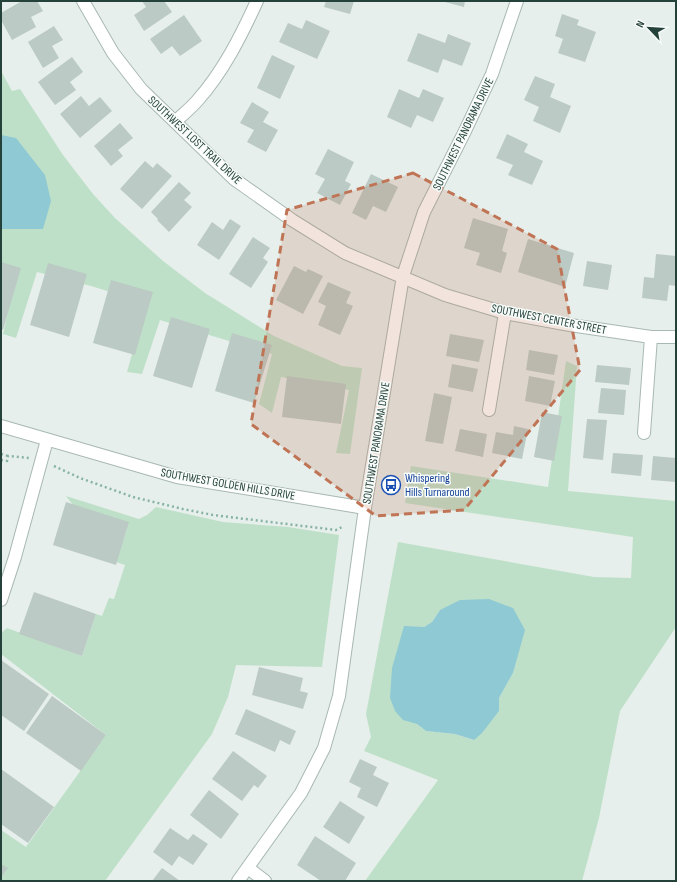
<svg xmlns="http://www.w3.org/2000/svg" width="677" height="882" font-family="'Sofia Sans Condensed',sans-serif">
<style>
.green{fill:#bfe0c8;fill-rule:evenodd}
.water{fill:#8ec9d4}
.building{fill:#bbcac4}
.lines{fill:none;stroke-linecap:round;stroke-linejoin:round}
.minor-casing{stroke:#a8b8b2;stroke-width:14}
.path{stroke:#86b3a5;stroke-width:2.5;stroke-dasharray:2 3;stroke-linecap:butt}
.minor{stroke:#fff;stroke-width:12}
.marked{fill:#c07456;fill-opacity:0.2;stroke:#c07456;stroke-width:3;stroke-dasharray:8 5;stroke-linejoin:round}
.labels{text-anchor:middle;stroke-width:3;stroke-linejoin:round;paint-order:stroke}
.street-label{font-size:12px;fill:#24423a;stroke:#f7fbf9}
.transit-label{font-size:12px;fill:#164399;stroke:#f7fbf9;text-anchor:start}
</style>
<rect width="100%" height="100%" fill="#e6efeb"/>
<path class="green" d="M1,71L12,91L20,89L63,155L93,194L115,218L163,261L205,293L274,336L342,366L362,368L350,454L336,453L349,390L281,377L272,413L259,404L272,354L160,320L142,374L127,372L146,303L91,286L37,272L16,338L3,334L16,277L1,273Z
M566,361L577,366L568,491L676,501V627L620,711L599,818L582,881H365L438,780L364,751L371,737L366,714L398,542L594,577L631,578L633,537L405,503L411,466L548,487ZM440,610L517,655L513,673L499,698V711L473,740L455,734L426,731L417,724L424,627L432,622Z
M66,496L139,519L147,515L156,507L223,522L288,527L339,535L322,667L236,665L228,697L212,734L105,881H1V878L6,871L1,868V830L26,847L106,735L1,654V633L7,628L82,656L96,614L102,616L109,598L114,599L125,565L116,562L127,529L124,521L73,505Z"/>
<path class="water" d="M1,135L16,138L45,175L51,201L43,229H1Z
M489,599L513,608L525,630L513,673L499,698V711L482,733L474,740L455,734L426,731L417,724L403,720L395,711L390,698L392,668L404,626L424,627L432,622L440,610L460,600Z"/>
<path class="building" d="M22,1H37L43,11L31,17L36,27L12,40L1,20V13Z
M142,1H164L172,12L144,31L134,15L146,7Z
M326,1H354L350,14L324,7Z
M441,1H465L464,7Z
M562,14L579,20L577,25L596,32L585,62L558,53L563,39L555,36Z
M184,15L202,41L180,56L172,46L161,54L150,39Z
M306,20L330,31L317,59L279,42L288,23L302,29Z
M54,26L63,40L52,46L59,58L43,68L28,42Z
M418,33L445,43L448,34L471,43L462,66L443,59L438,73L407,61Z
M272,55L295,66L280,99L257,88Z
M72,57L83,72L70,82L76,90L55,105L38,82Z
M535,76L555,84L550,97L571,106L560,133L533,121L539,107L524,100Z
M399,89L419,98L423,89L444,98L433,122L417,115L411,128L387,117Z
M81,96L89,106L100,97L112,111L80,138L60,114Z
M252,102L269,112L263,122L278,130L266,152L247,142L254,130L240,123Z
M120,123L133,138L118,150L123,156L111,166L94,146Z
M507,134L528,144L524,152L543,161L532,185L508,175L513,165L496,158Z
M328,149L354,162L345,181L351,184L340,205L317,193L325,179L315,174Z
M145,161L153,168L157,163L172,176L142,209L120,189Z
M371,174L398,187L386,212L373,206L366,220L352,213Z
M179,182L191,193L184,200L192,207L169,232L157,220L158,219L151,212Z
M473,218L508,229L502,251L507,253L501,273L476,265L480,253L464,248Z
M230,219L241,226L219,260L197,245L212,222L223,230Z
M253,237L270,248L263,258L268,262L251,288L229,274Z
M528,239L574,253L565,287L518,272Z
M656,254L676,256V286L669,285L667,301L642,298L644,277L654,278Z
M587,261L612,265L608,290L583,286Z
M1,262L21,268L3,330L1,329Z
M48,263L87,274L69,337L30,325Z
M294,266L306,272L308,269L323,276L303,314L276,300Z
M111,280L153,292L135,355L93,343Z
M328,282L351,292L346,303L353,306L340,335L318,325L326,306L318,302Z
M171,317L210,329L192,388L153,376Z
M232,333L272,345L254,403L215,391Z
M450,334L484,340L479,362L446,356Z
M529,350L558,355L554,375L526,370Z
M452,364L478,369L473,392L448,387Z
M597,365L631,368L629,385L595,382Z
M287,376L346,384L341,424L282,417Z
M529,376L555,381L550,406L525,401Z
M601,388L626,390L624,415L598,413Z
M434,393L452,397L443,444L425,441Z
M542,412L562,416L554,461L534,457Z
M587,419L607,420L603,460L583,458Z
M514,426L528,429L522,459L492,453L496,432L513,435Z
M460,429L487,434L483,457L455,451Z
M613,453L643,455L641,476L611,473Z
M653,456L676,458V482L651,480Z
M66,502L129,522L116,565L53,545Z
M34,592L96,614L82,656L19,634Z
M1,660L49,694L24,731L1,715Z
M259,667L303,678L300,691L308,693L303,709L252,695Z
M52,696L106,735L81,771L26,733Z
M246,709L296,731L290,745L280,740L275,752L235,734Z
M233,751L267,776L258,788L254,785L242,801L212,779Z
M360,759L377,767L373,775L389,783L377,807L357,797L361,788L349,782Z
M1,769L54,807L28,843L1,824Z
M209,790L239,814L221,839L190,815Z
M340,801L365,817L349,844L323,827Z
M170,828L188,840L193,834L208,844L193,865L179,856L172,866L153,852Z
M315,836L356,863L345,881H321L297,865Z
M1,864L8,868L1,878Z
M162,868L180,881H152Z"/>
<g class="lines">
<defs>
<path id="minor" d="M83,1L113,53L141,89L234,179L292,220L345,253L445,295L505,313L570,325L651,337H676
M175,122C182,115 190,109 197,101C223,72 241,36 257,1
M489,410L505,313
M1,426L177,477L365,508
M644,433L651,337
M1,600L15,557L47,440
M248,868L265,881
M238,881L301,793L324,748L339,696L365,508L403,276L424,212L465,131L492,74L517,1"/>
</defs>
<use href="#minor" class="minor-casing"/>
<path class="path" d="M1,454L8,456
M1,460L7,461L8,456L29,458
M54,466L80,478L133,497L183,509L213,515L336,530L344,526"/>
<use href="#minor" class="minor"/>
</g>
<path class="marked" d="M413,173L557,249L580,370L464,510L376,516L251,424L287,210Z"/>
<defs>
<symbol id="bus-ring" viewBox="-11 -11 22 22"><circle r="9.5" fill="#f7fbf9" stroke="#1a4fb4" stroke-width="1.5"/><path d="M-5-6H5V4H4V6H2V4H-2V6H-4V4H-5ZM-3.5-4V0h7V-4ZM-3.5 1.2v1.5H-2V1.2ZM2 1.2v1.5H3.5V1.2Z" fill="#1a4fb4"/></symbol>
</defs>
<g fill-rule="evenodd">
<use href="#bus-ring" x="380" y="474" width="22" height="22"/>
</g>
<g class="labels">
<g class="street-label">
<text transform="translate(463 134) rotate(-64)" y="4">SOUTHWEST PANORAMA DRIVE</text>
<text transform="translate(195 140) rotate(43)" y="4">SOUTHWEST LOST TRAIL DRIVE</text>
<text transform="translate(549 319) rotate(11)" y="4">SOUTHWEST CENTER STREET</text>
<text transform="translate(376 443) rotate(-81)" y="4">SOUTHWEST PANORAMA DRIVE</text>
<text transform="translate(228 484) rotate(10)" y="4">SOUTHWEST GOLDEN HILLS DRIVE</text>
</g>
<g class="transit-label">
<text x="405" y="482">Whispering<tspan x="405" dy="14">Hills Turnaround</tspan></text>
</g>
</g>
<rect width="677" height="882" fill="none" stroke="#24423a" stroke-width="4"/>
<g transform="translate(649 28) rotate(295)" stroke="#f7fbf9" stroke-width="3" paint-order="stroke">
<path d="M0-3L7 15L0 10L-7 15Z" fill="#24423a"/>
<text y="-6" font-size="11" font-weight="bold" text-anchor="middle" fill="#24423a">N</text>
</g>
</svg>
